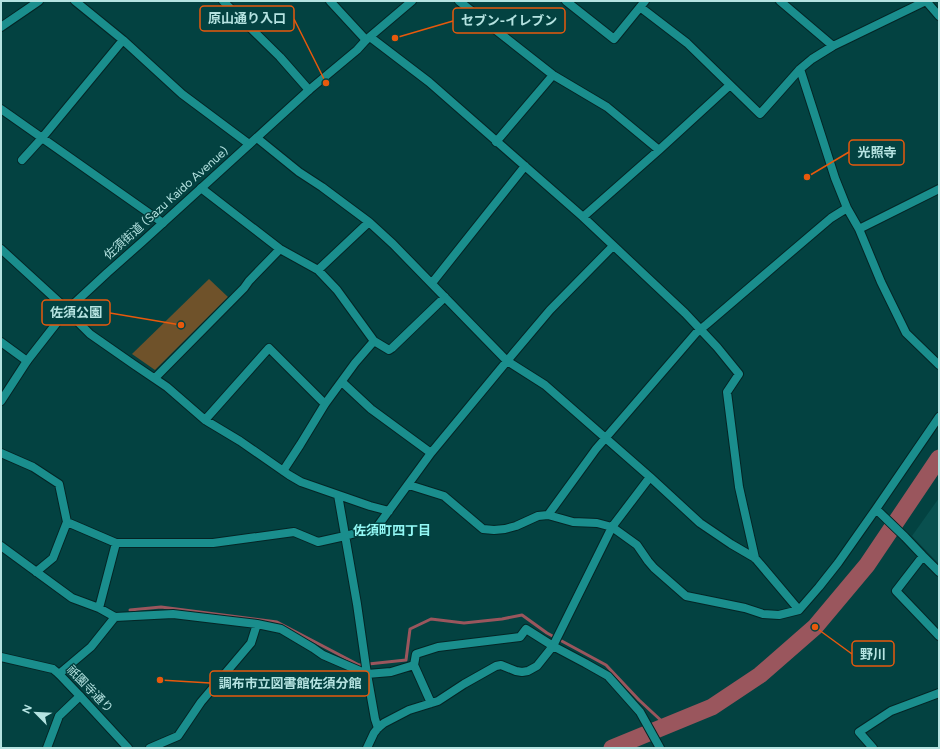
<svg xmlns="http://www.w3.org/2000/svg" width="940" height="749" font-family="Figtree,'Noto Sans JP',sans-serif">
<style>
.built{fill:#09504f}
.green{fill:#6f522a}
.lines{fill:none;stroke-linecap:round;stroke-linejoin:round}
.stream{stroke:#9a565d;stroke-width:3}
.river{stroke:#9a565d;stroke-width:17}
.minor-casing{stroke:#042525;stroke-width:10}
.tertiary-casing{stroke:#042525;stroke-width:10}
.minor{stroke:#1a8e8d;stroke-width:8}
.tertiary{stroke:#1a8e8d;stroke-width:8}
.labels{text-anchor:middle;stroke-width:3;stroke-linejoin:round;paint-order:stroke}
.street-label{font-size:12px;fill:#b5e3e1;stroke:#034241}
.neighbourhood-label{font-size:13px;font-weight:bold;fill:#93f8f5;stroke:#034241}
.leader{fill:none;stroke:#e8590c;stroke-width:1.5}
.callout-dot{fill:#e8590c;stroke:#034241;stroke-width:1.5}
.callout{fill:#034241;stroke:#e8590c;stroke-width:1.5}
.callout-label{font-size:13px;text-anchor:middle;font-weight:bold;fill:#b5e3e1}
</style>
<rect width="100%" height="100%" fill="#034241"/>
<path class="built" d="M939,498V564L912,536Z"/>
<path class="green" d="M209,279L228,297L155,370L132,354Z"/>
<g class="lines">
<path class="stream" d="M130,610L161,607L277,622L359,665L406,660L410,629L431,619L464,623L502,619L522,615L547,633L606,665L639,700L667,726"/>
<path class="river" d="M612,748L712,707L760,675L815,627L867,565L939,458"/>
<defs>
<path id="minor" d="M75,1L123,40L182,94L249,144
M223,1L280,57L309,90
M330,1L366,40L412,1
M459,1L553,75L607,107L659,150
M566,1L614,39L645,1
M780,1L833,46
M926,1L939,16
M640,7L687,43L760,114L800,69L812,59L833,46L926,1
M1,27L39,1
M370,37L429,82L583,217L685,313L717,347L739,374L727,392L739,487L755,558
M800,69L835,178L847,208L859,229L881,282L906,333L939,365
M1,109L163,223
M257,138L299,172L322,187L369,222L393,244L507,361L545,385L650,477L700,523L731,544L755,558L799,610
M496,142L553,75
M22,160L42,138L123,40
M201,188L280,249L318,270L337,290L374,341L389,350L392,348L445,297
M583,217L659,150L730,85
M859,229L939,189
M1,249L60,303L73,317L90,334L133,364L167,387L205,420L240,441L289,475L301,482L370,506L389,511
M318,270L369,222
M432,283L525,166
M1,342L27,361
M155,378L244,288L249,281L280,249
M342,382L371,409L431,453
M205,420L269,348L325,404
M1,453L33,467L59,484L67,522L116,543L99,608
M283,471L300,445L325,404L355,363L374,341
M409,485L444,496L483,529L494,530L505,529L516,526L538,516L548,515L573,522L597,523L612,527L637,545L648,561L654,568L686,596L745,608L763,614L779,615L799,610L819,587L838,563L876,509L939,417
M338,495L357,604L367,674L375,719L378,728
M876,509L905,537L923,556L939,572
M548,515L596,449L696,333L707,324L777,264L831,218L847,208
M116,543H213L294,532L318,542L345,536L377,527L431,453L507,361L550,310L613,246
M1,546L72,598L99,608L115,617L173,614L257,624L281,629L313,648L323,655L367,674L391,672L414,665
M923,556L896,591L939,636
M36,572L53,558L67,522
M59,674L91,647L115,617
M431,703L414,665L416,654L438,647L520,637L526,629L553,646L585,663L608,676L640,712L660,748
M47,748L59,716L80,696
M150,748L178,736L201,702L251,643L257,624
M367,748L374,733L378,728L384,723L409,710L438,701L464,684L496,666L501,665L516,671L522,672L528,671L537,666L553,646L612,527L650,477
M873,748L859,732L891,711L939,693"/>
<path id="tertiary" d="M1,401L27,361L66,311L107,273L142,242L309,90L357,50L366,40
M1,657L53,669L59,674L80,696L128,748"/>
</defs>
<use href="#minor" class="minor-casing"/>
<use href="#tertiary" class="tertiary-casing"/>
<use href="#minor" class="minor"/>
<use href="#tertiary" class="tertiary"/>
</g>
<g class="labels">
<g class="street-label">
<text transform="translate(166 203) rotate(-42)" y="4">佐須街道 (Sazu Kaido Avenue)</text>
<text transform="translate(90 689) rotate(46)" y="4">祇園寺通り</text>
</g>
<g class="neighbourhood-label">
<text x="392" y="535">佐須町四丁目</text>
</g>
</g>
<path class="leader" d="M326 83L294 19M395 38L453 21M807 177L849 152M181 325L110 313M815 627L852 654M160 680L210 683"/>
<g class="callout-dot">
<circle cx="326" cy="83" r="4"/>
<circle cx="395" cy="38" r="4"/>
<circle cx="807" cy="177" r="4"/>
<circle cx="181" cy="325" r="4"/>
<circle cx="815" cy="627" r="4"/>
<circle cx="160" cy="680" r="4"/>
</g>
<g class="callout">
<rect x="200" y="6" width="94" height="25" rx="4"/>
<rect x="453" y="8" width="112" height="25" rx="4"/>
<rect x="849" y="140" width="55" height="25" rx="4"/>
<rect x="42" y="300" width="68" height="25" rx="4"/>
<rect x="852" y="641" width="42" height="25" rx="4"/>
<rect x="210" y="671" width="159" height="25" rx="4"/>
</g>
<g class="callout-label">
<text x="247" y="23">原山通り入口</text>
<text x="509" y="25">セブン-イレブン</text>
<text x="877" y="157">光照寺</text>
<text x="76" y="317">佐須公園</text>
<text x="873" y="659">野川</text>
<text x="290" y="688">調布市立図書館佐須分館</text>
</g>
<rect width="940" height="749" fill="none" stroke="#b5e3e1" stroke-width="4"/>
<g transform="translate(36 713) rotate(294)" stroke="#034241" stroke-width="3" paint-order="stroke">
<path d="M0-3L7 15L0 10L-7 15Z" fill="#b5e3e1"/>
<text y="-6" font-size="11" font-weight="bold" text-anchor="middle" fill="#b5e3e1">N</text>
</g>
</svg>
